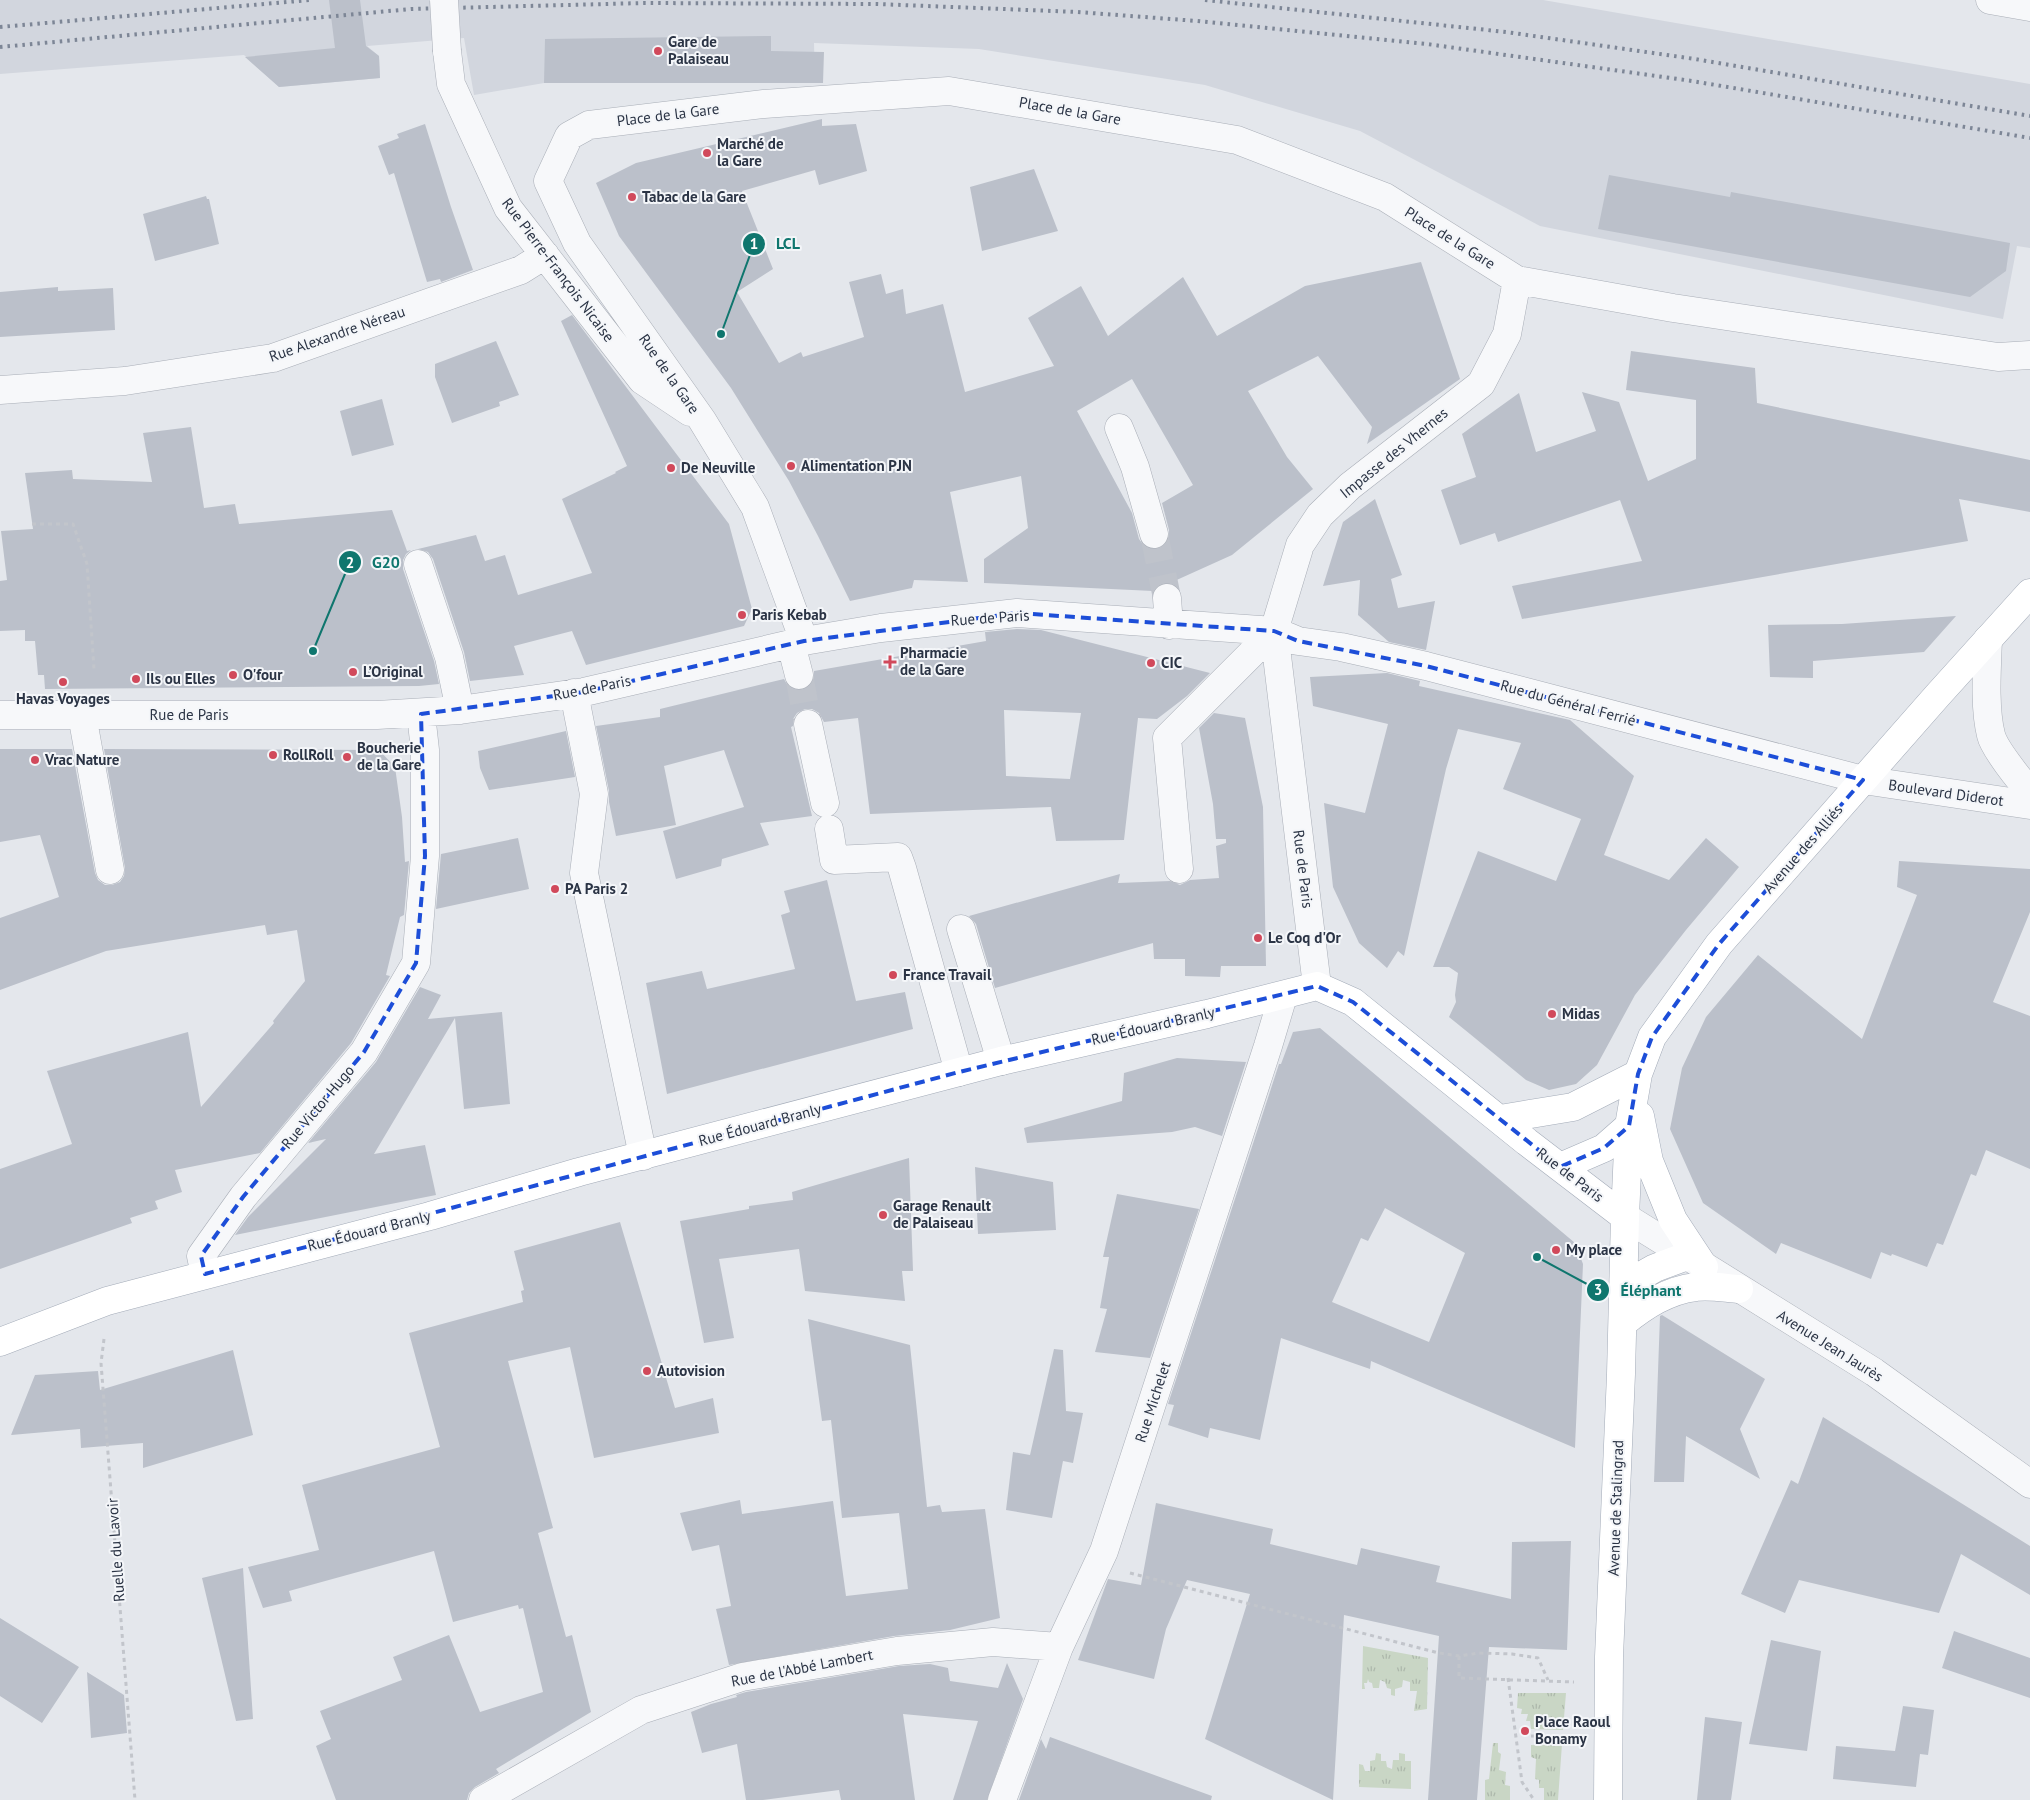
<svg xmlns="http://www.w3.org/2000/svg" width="2030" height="1800" font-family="'PT Sans',sans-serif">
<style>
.built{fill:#d2d6de}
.grass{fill:url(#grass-tufts)}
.building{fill:#bbc0ca;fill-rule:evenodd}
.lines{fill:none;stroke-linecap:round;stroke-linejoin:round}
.minor-tunnel{stroke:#bfc3cb;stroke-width:28;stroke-dasharray:28 14;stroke-linecap:butt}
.minor-casing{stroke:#a9aeb7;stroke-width:29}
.major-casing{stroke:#a3abb8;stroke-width:29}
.path{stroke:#c2c5cb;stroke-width:3;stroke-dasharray:4 4;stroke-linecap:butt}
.minor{stroke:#f7f8fa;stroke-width:28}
.major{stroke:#fff;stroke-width:28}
.rail{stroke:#7d8696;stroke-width:4;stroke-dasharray:2.5 5;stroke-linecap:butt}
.minor-bridge-casing{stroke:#a9aeb7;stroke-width:29;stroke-linecap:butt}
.minor-bridge{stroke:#f7f8fa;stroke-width:28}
.marked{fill:none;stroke:#1d4ed8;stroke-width:4;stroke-dasharray:10 6;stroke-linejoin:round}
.poi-dot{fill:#d1495b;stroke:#f4f6f9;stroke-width:2}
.labels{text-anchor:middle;stroke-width:4;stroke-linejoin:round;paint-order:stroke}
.poi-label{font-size:15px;font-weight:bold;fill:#2b3445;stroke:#f4f6f9;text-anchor:start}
.street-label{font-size:15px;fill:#2b3445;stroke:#f4f6f9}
.leader{fill:none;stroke:#0f766e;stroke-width:2}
.callout-dot{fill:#0f766e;stroke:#f4f6f9;stroke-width:2}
.mark-label{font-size:15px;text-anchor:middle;font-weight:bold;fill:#fff}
.callout-label{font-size:16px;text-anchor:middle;font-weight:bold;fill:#0f766e;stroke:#f4f6f9;stroke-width:4;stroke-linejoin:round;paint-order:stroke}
</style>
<defs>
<pattern id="grass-tufts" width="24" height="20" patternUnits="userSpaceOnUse" patternTransform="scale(1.25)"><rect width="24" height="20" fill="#c9d6c5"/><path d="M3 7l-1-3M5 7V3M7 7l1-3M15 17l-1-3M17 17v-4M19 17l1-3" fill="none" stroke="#adb8ab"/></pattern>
</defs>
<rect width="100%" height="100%" fill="#e4e7ec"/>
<path class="built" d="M0,0H1543L2030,84V248L2017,246L2003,319L1540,226L1360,131L1205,85L979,49L814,43L815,83H544L474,95L464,38L367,46L379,56L380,78L279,87L244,55L0,74Z"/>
<path class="grass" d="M1363,1646L1428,1658L1427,1709L1414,1711L1417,1691H1410V1682L1403,1680L1402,1687L1395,1689V1696L1391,1695V1689L1387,1688L1385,1682L1380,1680L1379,1688H1373L1372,1683L1369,1682L1368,1679L1367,1683H1364L1365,1689H1362Z
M1518,1693H1566L1563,1730L1531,1729L1530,1721H1526L1528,1714H1521L1522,1709L1517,1708Z
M1493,1743H1498V1752L1501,1754L1499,1770L1506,1772L1505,1785L1510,1786V1800H1485V1780L1489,1779Z
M1562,1744L1558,1800H1544V1788H1539V1780L1535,1779L1536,1759L1531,1757V1745Z
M1376,1753L1381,1754V1761H1386L1387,1767L1392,1769L1393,1760H1399V1753L1405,1754V1761H1411V1789L1359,1787V1764L1363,1765L1365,1771H1370V1761L1375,1760Z"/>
<path class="building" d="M329,0H360L366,46L379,56L380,78L279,87L245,57L335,48Z
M771,36V51L824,52L823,83H544L545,39Z
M822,119V126L856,124L867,171L819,185L815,170L742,191L773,269L737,292L779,363L801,352L803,357L864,337L849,282L881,274L886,294L903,289L906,314L943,304L965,392L1054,366L1028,318L1081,286L1108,336L1183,277L1217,336L1305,286L1421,262L1460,379L1367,444L1372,427L1318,356L1248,391L1287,457L1313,489L1232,555L1170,583L1159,585L1153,591L984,583V559L1028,528L1021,476L950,492L968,582L914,580L912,588L850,601L818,536L789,481L731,388L619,236L596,183L636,163ZM1132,379L1193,485L1162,503L1169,530V537L1166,544L1158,549H1150L1144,546L1139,539L1132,513L1077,411Z
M425,124L451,207L473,270L441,282L440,279L427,282L394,173L389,175L378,146L399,138L397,134Z
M1034,169L1058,231L982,251L970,187Z
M1609,175L1730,197L1731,192L2010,243L2006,271L1970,297L1598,229Z
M206,196L207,199H209L219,244L155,261L143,214Z
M58,287V291L113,288L115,330L0,337V292Z
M572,315L729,524L752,609L744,626L586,665L572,631L514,646L524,675L470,681L464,652L433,559L428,552L418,549L476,535L485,561L505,555L518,595L592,573L562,499L616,473L615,472L627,466L561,321Z
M496,341L519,395L499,402L500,406L452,423L435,377V364Z
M1631,351L1755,368L1757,403L2030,460V512L1959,499L1968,541L1522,619L1512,586L1642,561L1620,500L1498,542L1495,533L1460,545L1441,490L1476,477L1462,434L1519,393L1536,452L1596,431L1582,392L1619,402L1648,481L1696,459V400L1626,390Z
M382,399L394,445L352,456L340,411Z
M191,427L204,508L235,504L239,524L392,510L407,551L411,550L406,554L403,560V569L434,661L439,684L419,686L45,689L44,675H38L35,641H25V630L0,631V581L7,580L1,531L33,529L25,473L72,470L73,479L152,482L143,433Z
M1375,499L1402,575L1391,579L1398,608L1435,601L1426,650L1389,642L1358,615L1360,580L1323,586L1343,522Z
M1956,616L1924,652L1813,661V678L1770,677L1768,625L1842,624Z
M1017,629L1041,630L1210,673L1187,696L1157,719L1138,718L1124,840L1056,841L1051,807L870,814L858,718L824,722L819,713L812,709H805L797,713L793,719V726L791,727L812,816L760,823L769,845L722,859L721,866L676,879L663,831L744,807L724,750L664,766L676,825L616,836L609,802V791L596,726L660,717V709L784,679L788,686L795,690H802L810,686L814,679V671L986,641L985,632ZM1004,710L1081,713L1070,779L1006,776Z
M1387,673L1420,681L1419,686L1570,720L1634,776L1604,855L1669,880L1706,838L1739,867L1686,930L1635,995L1597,1065L1576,1084L1549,1090L1526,1080L1470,1034L1449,1017L1456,1002L1455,995L1458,973L1449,967H1433L1478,851L1556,881L1581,819L1503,789L1521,743L1458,729L1446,769L1404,956L1398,951L1387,968L1359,943L1333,887L1324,803L1365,813L1388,724L1313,706L1310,677Z
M1214,713L1245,718L1263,807L1266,966H1221L1220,977L1185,976V959H1154L1153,943L995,988L976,924L969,916L1120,874L1118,883L1170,881L1180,885L1190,880L1219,878L1216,846L1226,843V839H1216L1213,804L1199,728Z
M566,731L575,777L489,790L480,768L478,751Z
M0,749H72L95,873L98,880L105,885H112L120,882L124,876L125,868L104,749L379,750L395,767L402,817L405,862L409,861L404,915L400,917L386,975L390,976L351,1043L260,1153L175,1170L182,1192L155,1201L158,1209L130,1218L132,1223L0,1269V1169L72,1144L47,1071L188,1032L201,1107L274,1023L273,1021L305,981L297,930L267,935L265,925L106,951L0,990V918L59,897L40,835L0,842Z
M518,838L529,889L436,909L441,854Z
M1899,861L2030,869V912L1993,1002L2030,1016V1169L1986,1150L1976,1176L1971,1174L1943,1245L1937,1243L1927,1267L1892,1254L1891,1256L1881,1252L1871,1279L1781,1243L1776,1254L1703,1203L1670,1129L1682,1068L1706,1017L1758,955L1862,1039L1917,895L1897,887Z
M827,880L856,1001L905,992L913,1029L667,1094L646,983L702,971L707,989L795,969L781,915L790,912L784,891Z
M420,987L441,995L428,1019L502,1012L510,1104L464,1109L455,1018L374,1154L425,1145L436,1195L235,1235L248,1217L326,1139L308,1143L376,1062Z
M1320,1028L1575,1243L1583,1264L1575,1448L1371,1361L1370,1369L1281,1338L1260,1440L1210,1428L1208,1438L1168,1425L1174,1405L1168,1404L1279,1064H1281L1293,1032ZM1385,1208L1465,1253L1429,1342L1332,1302L1361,1238L1368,1241Z
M1177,1058L1246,1062L1222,1136L1195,1127L1172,1132L1027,1143L1024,1128L1122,1101L1124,1073Z
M909,1158L913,1271H902L905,1301L805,1291L799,1249L719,1259L734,1338L704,1343L680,1221L749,1209V1206L793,1200L792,1192Z
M975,1167L1053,1182L1056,1230L978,1234Z
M1117,1194L1199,1209L1150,1358L1095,1352L1107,1309L1100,1308L1109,1257H1103Z
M620,1222L675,1408L713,1398L719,1433L594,1458L570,1347L508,1361L553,1528L538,1533L566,1637L572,1635L591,1712L496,1769L499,1773L475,1787L469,1793L467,1800H336L316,1746L331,1739L320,1711L402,1680L393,1657L449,1635L480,1712L543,1692L523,1608L519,1609L518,1605L453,1622L434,1551L289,1591L292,1601L263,1608L248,1567L319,1550L302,1485L440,1447L409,1333L523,1302L521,1291L524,1290L514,1251Z
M1662,1315L1765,1379L1740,1429L1760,1479L1686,1436L1684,1482H1654L1660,1316Z
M808,1319L910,1345L927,1507L940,1505L942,1512L985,1509L1000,1618L950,1630L894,1636L729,1665L716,1609L731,1606L719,1545L692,1551L680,1513L740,1500L742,1514L833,1501L846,1596L908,1589L899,1513L842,1518L831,1420L822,1421Z
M1054,1349L1063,1350L1066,1411L1083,1413L1073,1463L1063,1461L1052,1518L1006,1510L1013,1452L1030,1455Z
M233,1350L253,1435L143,1468V1443L81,1448L80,1429L11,1435L35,1375L98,1371L100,1390Z
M1823,1417L2030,1546V1595L1961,1554L1939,1613L1799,1580L1785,1613L1741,1594L1791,1480L1798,1484Z
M1156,1503L1273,1529L1270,1544L1357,1565L1361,1548L1440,1566L1436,1582L1511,1599L1512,1542L1571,1541L1567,1650L1489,1647L1477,1800H1428L1439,1636L1344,1615L1333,1800L1205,1739L1250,1594L1187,1580L1166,1629L1154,1679L1078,1660L1108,1579L1141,1585Z
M243,1568L253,1719L236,1721L202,1578Z
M0,1618L79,1667L42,1723L0,1696Z
M1954,1631L2030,1658V1698L1942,1668Z
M1771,1640L1821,1651L1807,1751L1749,1744Z
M1007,1663L1023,1699L987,1800H953L978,1721L903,1714L915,1800H841L839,1790L763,1800H746L737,1744L702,1753L691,1712L711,1704L737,1697L736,1695L746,1692L899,1666L930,1664L948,1668L950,1681L998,1688Z
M87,1672L124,1695L127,1733L91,1738Z
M1903,1706L1934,1710L1928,1755L1920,1754L1916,1787L1833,1779L1836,1746L1895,1751Z
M1705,1717L1742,1722L1731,1800H1697Z
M1050,1737L1212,1796L1211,1800H1019L1041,1739L1046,1749Z"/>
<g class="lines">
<path class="minor-tunnel" d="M1154,534L1167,598
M799,675L808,724"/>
<defs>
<path id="minor" d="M1990,0L2030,7
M447,51L451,84L508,208L642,380L690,412
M0,390L125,381L273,358L521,270L545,255
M1119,428L1135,467L1154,534
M418,564L449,657L460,710
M1167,598L1169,625
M1988,639C1987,667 1984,707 1991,735C1994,748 2020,781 2030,791
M804,641L755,507L702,420L577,243L548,181L569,136L589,125L764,104L949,91L1237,140L1385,197L1517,280L1673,308L1998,357L2030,355
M791,644L799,675
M574,693L594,794L584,873L643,1156
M0,715H377L460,710L584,692L804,641L881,628L1017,613L1274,631L1298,641L1341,647L1426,666L1863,780L2030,805
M82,715L110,870
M808,724L825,803
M829,829L834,860L898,857L902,868L959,1072
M1179,869L1167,738L1274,631
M961,929L1001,1061
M1317,986L1274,631L1300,545L1320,515L1350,486L1481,384L1507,334L1517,280
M1625,1217L1874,1372L2030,1484
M205,1274L201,1256L243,1197L364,1052L416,963L425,856V750L421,714
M483,1800L641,1710L742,1677L897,1651L993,1642L1059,1647
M1002,1800L1059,1647L1104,1551L1268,1046L1283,996"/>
<path id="major" d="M1640,1116L1649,1161L1673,1220L1704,1267
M1500,1119L1573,1107L1638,1074
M1560,1167L1604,1148L1629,1126
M1623,1286L1655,1268L1687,1256
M1623,1323C1644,1306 1668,1290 1696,1287C1709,1285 1725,1288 1739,1289
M0,1342L107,1301L430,1216L579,1172L1001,1061L1207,1014L1317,986L1353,1002L1527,1142L1625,1217
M1608,1800L1609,1657L1621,1374L1625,1217L1629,1126L1638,1074L1652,1037L1719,944L1937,696L2030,593"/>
</defs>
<use href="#minor" class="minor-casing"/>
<use href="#major" class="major-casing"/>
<path class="path" d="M32,524H73L87,564L94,669
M104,1339L101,1363L135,1800
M1130,1573L1439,1653L1459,1656L1479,1653L1512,1654L1538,1658L1548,1680
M1459,1656V1678L1574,1682
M1508,1678L1522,1782L1534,1800
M1531,1736L1573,1737"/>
<use href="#minor" class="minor"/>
<use href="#major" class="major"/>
<path class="rail" d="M1205,0L1506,32L1695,59L2030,116
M0,27L310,0
M0,47L411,9L645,3L877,4L1078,12L1197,21L1427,44L1692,81L2030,138"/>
<defs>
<path id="minor-bridge" d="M444,0L447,51"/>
</defs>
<use href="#minor-bridge" class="minor-bridge-casing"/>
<use href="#minor-bridge" class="minor-bridge"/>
</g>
<path class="marked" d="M1017,613L1274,631L1298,641L1426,666L1863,780L1719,944L1652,1037L1638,1074L1629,1126L1604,1148L1560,1167L1353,1002L1317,986L959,1072L205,1274L201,1256L243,1197L364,1052L416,963L425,856L421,714L584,692L804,641Z"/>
<g class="poi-dot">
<circle cx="658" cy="51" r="5"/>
<circle cx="707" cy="153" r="5"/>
<circle cx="632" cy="197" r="5"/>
<circle cx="791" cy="466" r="5"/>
<circle cx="671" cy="468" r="5"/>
<circle cx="742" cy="615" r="5"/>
<path d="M887.5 654.5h5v5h5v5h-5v5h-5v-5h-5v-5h5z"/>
<circle cx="1151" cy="663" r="5"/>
<circle cx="353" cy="672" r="5"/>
<circle cx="233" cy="675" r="5"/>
<circle cx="136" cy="679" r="5"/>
<circle cx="63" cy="682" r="5"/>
<circle cx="273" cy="755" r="5"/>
<circle cx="347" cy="757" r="5"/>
<circle cx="35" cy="760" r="5"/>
<circle cx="555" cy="889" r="5"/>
<circle cx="1258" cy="938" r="5"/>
<circle cx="893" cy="975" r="5"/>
<circle cx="1552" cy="1014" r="5"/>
<circle cx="883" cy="1215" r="5"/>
<circle cx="1556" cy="1250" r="5"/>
<circle cx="647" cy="1371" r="5"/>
<circle cx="1525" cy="1731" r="5"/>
</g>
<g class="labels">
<g class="poi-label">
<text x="668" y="47">Gare de<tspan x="668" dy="17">Palaiseau</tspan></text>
<text x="717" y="149">Marché de<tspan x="717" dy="17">la Gare</tspan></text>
<text x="642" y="202">Tabac de la Gare</text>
<text x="801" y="471">Alimentation PJN</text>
<text x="681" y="473">De Neuville</text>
<text x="752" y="620">Paris Kebab</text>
<text x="900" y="658">Pharmacie<tspan x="900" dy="17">de la Gare</tspan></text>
<text x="1161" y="668">CIC</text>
<text x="363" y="677">L’Original</text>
<text x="243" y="680">O'four</text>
<text x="146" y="684">Ils ou Elles</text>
<text x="63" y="704" text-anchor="middle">Havas Voyages</text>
<text x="357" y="753">Boucherie<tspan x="357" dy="17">de la Gare</tspan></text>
<text x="283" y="760">RollRoll</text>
<text x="45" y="765">Vrac Nature</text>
<text x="565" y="894">PA Paris 2</text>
<text x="1268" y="943">Le Coq d'Or</text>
<text x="903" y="980">France Travail</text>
<text x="1562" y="1019">Midas</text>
<text x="893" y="1211">Garage Renault<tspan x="893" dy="17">de Palaiseau</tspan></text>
<text x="1566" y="1255">My place</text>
<text x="657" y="1376">Autovision</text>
<text x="1535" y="1727">Place Raoul<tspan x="1535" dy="17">Bonamy</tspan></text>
</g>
<g class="street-label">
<text transform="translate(1070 111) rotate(10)" y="5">Place de la Gare</text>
<text transform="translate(668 115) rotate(-7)" y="5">Place de la Gare</text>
<text transform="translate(1450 238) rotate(32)" y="5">Place de la Gare</text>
<text transform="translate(558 270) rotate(53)" y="5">Rue Pierre-François Nicaise</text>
<text transform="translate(337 334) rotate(-19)" y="5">Rue Alexandre Néreau</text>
<text transform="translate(669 374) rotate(55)" y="5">Rue de la Gare</text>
<text transform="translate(1394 453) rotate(-39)" y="5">Impasse des Vhernes</text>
<text transform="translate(990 618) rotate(-4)" y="5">Rue de Paris</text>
<text transform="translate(592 688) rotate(-11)" y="5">Rue de Paris</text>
<text transform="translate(1568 703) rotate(15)" y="5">Rue du Général Ferrié</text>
<text x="189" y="720">Rue de Paris</text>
<text transform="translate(1946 793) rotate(8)" y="5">Boulevard Diderot</text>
<text transform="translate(1803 849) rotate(-49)" y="5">Avenue des Alliés</text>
<text transform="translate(1303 869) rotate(83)" y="5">Rue de Paris</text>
<text transform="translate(1153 1026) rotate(-13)" y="5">Rue Édouard Branly</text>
<text transform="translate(318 1107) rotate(-50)" y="5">Rue Victor Hugo</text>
<text transform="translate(760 1125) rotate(-15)" y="5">Rue Édouard Branly</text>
<text transform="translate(1570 1175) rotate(37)" y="5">Rue de Paris</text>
<text transform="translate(369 1231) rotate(-14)" y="5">Rue Édouard Branly</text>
<text transform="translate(1830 1346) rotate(32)" y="5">Avenue Jean Jaurès</text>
<text transform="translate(1153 1402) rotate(-72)" y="5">Rue Michelet</text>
<text transform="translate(1616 1508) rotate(-88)" y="5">Avenue de Stalingrad</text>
<text transform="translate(116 1550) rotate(-94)" y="5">Ruelle du Lavoir</text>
<text transform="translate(802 1668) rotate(-11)" y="5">Rue de l'Abbé Lambert</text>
</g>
</g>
<path class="leader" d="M721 334L754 244M313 651L350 562M1537 1257L1598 1290"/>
<g class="callout-dot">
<circle cx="721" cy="334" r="5"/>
<circle cx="313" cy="651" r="5"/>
<circle cx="1537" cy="1257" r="5"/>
<circle cx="754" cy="244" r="12"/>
<circle cx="350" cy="562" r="12"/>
<circle cx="1598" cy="1290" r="12"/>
</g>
<g class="mark-label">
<text x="754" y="249">1</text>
<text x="350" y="568">2</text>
<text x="1598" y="1295">3</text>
</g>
<g class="callout-label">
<text x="788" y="249">LCL</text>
<text x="386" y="568">G20</text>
<text x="1651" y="1296">Éléphant</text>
</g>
</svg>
